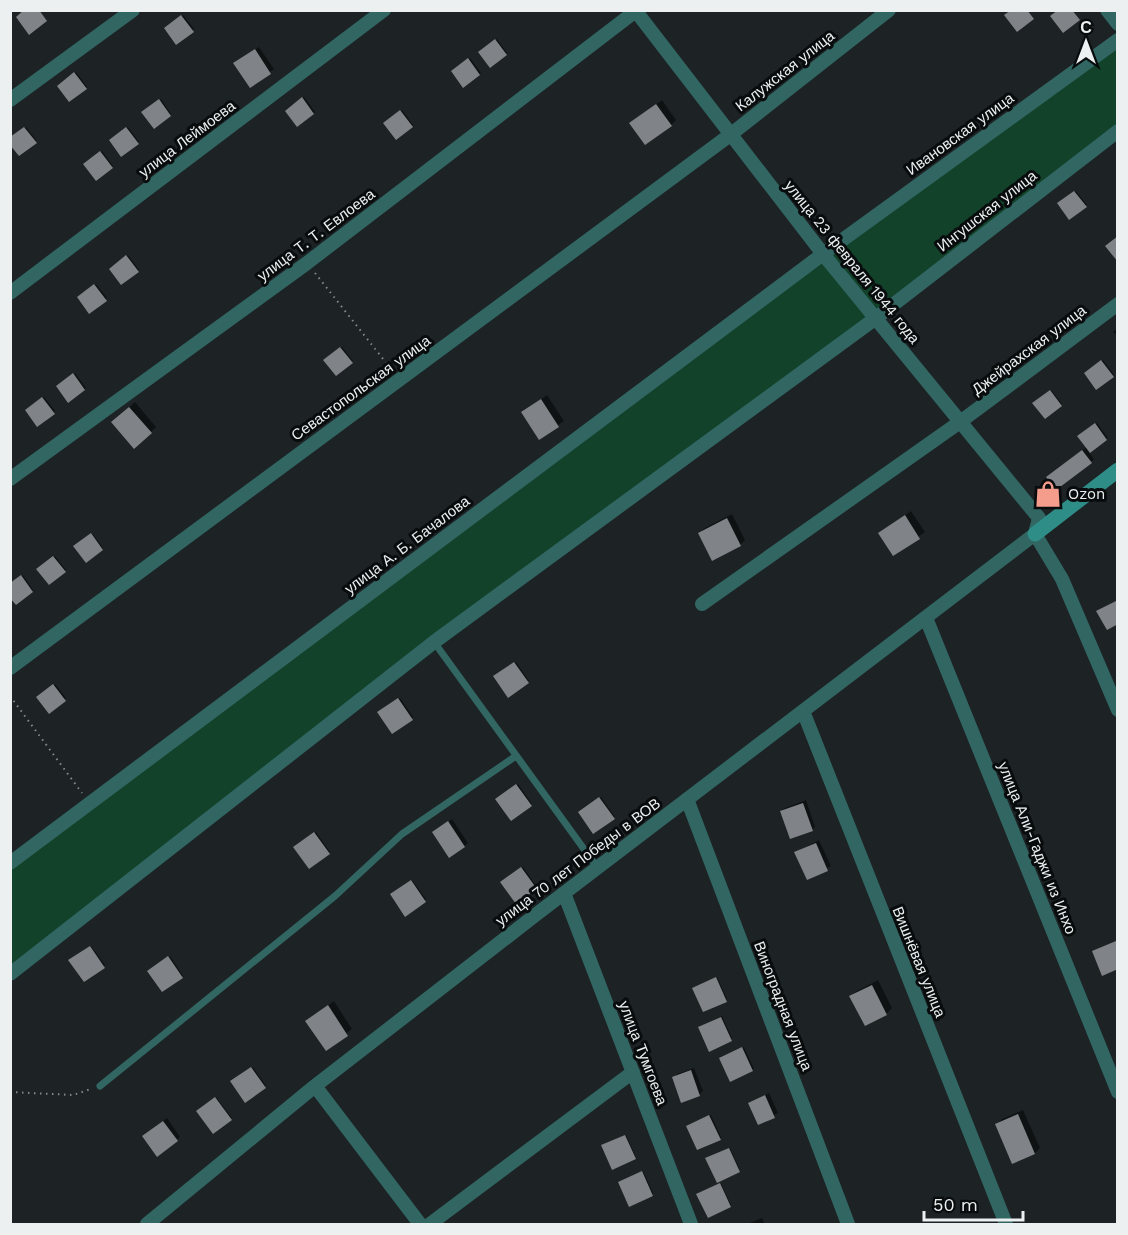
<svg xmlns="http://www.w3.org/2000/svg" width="1128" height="1235" font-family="'Work Sans',sans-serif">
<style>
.grass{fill:#124229}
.shadow{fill:#0007}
.building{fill:#808489}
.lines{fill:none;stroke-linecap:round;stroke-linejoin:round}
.path{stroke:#858a8b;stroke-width:2;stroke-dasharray:1.5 4.5;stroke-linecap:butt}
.lane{stroke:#316663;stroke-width:7}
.street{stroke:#316663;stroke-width:14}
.secondary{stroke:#2f8d88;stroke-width:15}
.labels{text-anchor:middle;stroke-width:6;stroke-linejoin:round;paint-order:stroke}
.street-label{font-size:15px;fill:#ecf0f1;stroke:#090c0d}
.poi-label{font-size:15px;fill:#ecf0f1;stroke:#090c0d;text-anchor:start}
</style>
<rect width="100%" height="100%" fill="#1d2325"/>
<path class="grass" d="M1117,40V131L876,318L11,970V865Z"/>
<path class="shadow" d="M183,15L194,29L177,42L166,28Z
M497,39L507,53L490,66L480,52Z
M259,47L274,69L250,86L238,60Z
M470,58L481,73L463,86L453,71Z
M76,72L87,87L70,100L59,86Z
M304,97L315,112L297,125L287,111Z
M161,99L171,114L154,127L143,112Z
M662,100L676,120L671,125L637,118Z
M402,110L413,125L396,138L385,123Z
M26,127L37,141L20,154L10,138Z
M128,127L139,142L122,155L111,140Z
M102,151L113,166L96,179L85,164Z
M1076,191L1087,205L1070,218L1059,204Z
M128,255L139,270L122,283L111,269Z
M96,284L107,298L90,312L79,297Z
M1118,328V337L1113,332Z
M342,347L353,361L336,374L325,360Z
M1103,360L1114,375L1097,387L1086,373Z
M75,373L86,388L68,401L57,387Z
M1051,390L1062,404L1045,417L1034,403Z
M547,395L564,421L539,438L523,413Z
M44,397L55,411L38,424L27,410Z
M135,402L156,427L151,432L118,417Z
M1097,423L1108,438L1089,452L1094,459L1091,462L1051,474L1087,447L1079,436Z
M911,511L925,532L894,554L880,533Z
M732,514L745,540L740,545L699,533L705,528Z
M92,533L103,548L86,561L75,546Z
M55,556L66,570L49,583L38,569Z
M23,575L33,590L16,603L10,585Z
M516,662L529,681L508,696L495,676Z
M55,684L66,698L49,711L38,697Z
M400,698L413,717L392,732L379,712Z
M518,784L532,804L511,819L497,799Z
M601,797L615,817L594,831L580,812Z
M806,800L815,827L812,830L781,811L785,808Z
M452,819L468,843L464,846L434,832Z
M316,832L330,852L309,867L295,847Z
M819,840L831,866L808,878L796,852Z
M523,867L537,887L516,902L502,882Z
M412,880L426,899L405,914L392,895Z
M91,946L105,965L84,980L70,960Z
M170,956L183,976L162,990L149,971Z
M717,977L727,999L726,1000L695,987Z
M878,980L892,1008L886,1014L865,1024L851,996L857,991Z
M334,1001L352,1029L326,1049L307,1021Z
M722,1016L732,1038L731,1040L701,1026Z
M744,1047L754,1069L753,1070L722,1057Z
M253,1067L266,1086L245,1101L232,1081Z
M694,1068L703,1091L700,1094L682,1101L674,1078L677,1074Z
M769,1093L778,1113L759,1123L749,1103Z
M216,1097L232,1118L213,1132L198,1111Z
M1023,1110L1040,1148L1035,1153L1013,1162L997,1125L1002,1119Z
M711,1115L721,1137L720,1139L689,1125Z
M167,1118L180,1137L157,1155L147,1133Z
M626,1135L636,1157L635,1158L604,1144Z
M730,1148L740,1170L739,1171L708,1158Z
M643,1171L653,1193L652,1195L621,1181Z
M721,1183L731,1205L730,1206L699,1193Z
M762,1218L765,1224H747Z"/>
<path class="building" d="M24,10H39L47,21L29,35L16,17Z
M1011,10H1027L1034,19L1017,32L1004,15Z
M1058,10H1072L1080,20L1063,33L1050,16Z
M181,15L194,32L176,45L164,28Z
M495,39L507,55L490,68L478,52Z
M255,49L271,74L250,88L233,63Z
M468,58L480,75L463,88L451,71Z
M74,72L87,89L69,102L57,86Z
M302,97L314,114L297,127L285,111Z
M159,99L171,116L154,129L141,112Z
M656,104L672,126L645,145L629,123Z
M400,110L413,127L396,140L383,123Z
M24,127L37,143L19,156L10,145V137Z
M126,127L139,144L121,157L109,140Z
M100,151L113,168L96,181L83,164Z
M1074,191L1087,207L1069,220L1057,203Z
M1118,236V262L1105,246Z
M126,255L139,272L121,285L109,269Z
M94,284L107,301L89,314L77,297Z
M340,347L353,363L336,376L323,360Z
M1101,360L1114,377L1096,390L1084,373Z
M73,373L85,390L68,403L56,386Z
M1050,390L1062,406L1045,419L1032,403Z
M42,397L55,414L37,427L25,410Z
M541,399L559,427L539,440L521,412Z
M129,407L152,433L134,449L111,422Z
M1095,423L1107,440L1090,453L1077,436Z
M1082,450L1092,463L1056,490L1046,477Z
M905,515L920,539L893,556L878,533Z
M727,518L741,546L712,561L698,533Z
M91,533L103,550L86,563L73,546Z
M53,556L66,572L49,585L36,569Z
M21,575L33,592L16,605L10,598V583Z
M1118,600V624L1107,630L1096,611Z
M514,662L529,683L508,698L493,676Z
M53,684L66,701L49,714L36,697Z
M398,698L413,720L392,734L377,712Z
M516,784L532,806L511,821L495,799Z
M599,797L615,819L593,834L578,812Z
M803,803L813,831L790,839L780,811Z
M448,821L465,847L449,858L432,832Z
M314,832L330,854L309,869L293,847Z
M816,843L828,871L807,880L794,852Z
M521,867L537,889L516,904L500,882Z
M411,880L426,902L405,917L390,894Z
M1116,941L1118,946V969L1102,976L1092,951Z
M90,946L105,968L84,982L68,960Z
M168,956L183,978L162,992L147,971Z
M716,977L727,1002L703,1012L692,988Z
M872,985L887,1015L865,1026L849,996Z
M328,1005L348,1036L326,1051L305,1021Z
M721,1017L732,1041L709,1052L698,1027Z
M742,1047L753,1071L730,1082L719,1058Z
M251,1067L266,1088L245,1103L230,1081Z
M691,1070L700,1096L681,1103L672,1077Z
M765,1095L775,1118L758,1125L748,1103Z
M215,1097L232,1120L213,1134L196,1111Z
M1018,1114L1035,1154L1012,1164L995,1124Z
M709,1115L721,1140L697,1150L686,1126Z
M163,1121L178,1141L157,1157L142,1136Z
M625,1135L636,1159L612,1170L601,1145Z
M729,1148L740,1172L717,1183L705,1158Z
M642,1171L653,1196L629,1207L618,1182Z
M720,1183L731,1207L708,1218L696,1194Z"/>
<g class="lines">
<path class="path" d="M315,273L391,369
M10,696L82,793
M10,1092L73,1095L91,1089"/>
<path class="lane" d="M434,642L597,867
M100,1086L335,896L402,834L516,756"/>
<path class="street" d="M635,10L823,254L1039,518L1035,534
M1107,10L1118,24
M10,100L133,10
M10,293L384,10
M10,479L307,263L637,10
M1035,534L1062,579L1118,710
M702,604L960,422L1118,304
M926,618L1118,1092
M10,668L730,135L889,10
M803,711L1006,1224
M687,799L848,1224
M10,863L823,254L1118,40
M564,893L691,1224
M10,974L434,642L876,318L1118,131
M315,1086L420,1224
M147,1224L315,1086L538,913L1035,534
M430,1224L633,1072"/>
<path class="secondary" d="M1035,534L1118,470"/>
</g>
<defs>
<symbol id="shop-bare" viewBox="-9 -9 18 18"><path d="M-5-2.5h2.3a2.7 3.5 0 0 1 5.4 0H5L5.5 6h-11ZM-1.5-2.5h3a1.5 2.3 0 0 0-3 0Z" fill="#f49d8c" stroke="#090c0d" stroke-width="2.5" paint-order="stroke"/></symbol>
</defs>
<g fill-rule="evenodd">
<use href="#shop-bare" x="1029" y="475" width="38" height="38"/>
</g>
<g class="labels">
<g class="street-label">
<text transform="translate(785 71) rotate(-38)" y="5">Калужская улица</text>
<text transform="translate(960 134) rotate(-36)" y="5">Ивановская улица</text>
<text transform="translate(187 139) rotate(-37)" y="5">улица Леймоева</text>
<text transform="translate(987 211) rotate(-38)" y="5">Ингушская улица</text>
<text transform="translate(316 235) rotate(-37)" y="5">улица Т. Т. Евлоева</text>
<text transform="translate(852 262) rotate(51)" y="5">улица 23 февраля 1944 года</text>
<text transform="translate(1029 350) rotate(-37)" y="5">Джейрахская улица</text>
<text transform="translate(361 388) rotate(-36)" y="5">Севастопольская улица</text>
<text transform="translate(407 545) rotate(-37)" y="5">улица А. Б. Бачалова</text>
<text transform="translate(1037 848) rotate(68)" y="5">улица Али-Гаджи из Инхо</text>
<text transform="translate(578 862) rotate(-37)" y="5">улица 70 лет Победы в ВОВ</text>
<text transform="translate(919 962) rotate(68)" y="5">Вишнёвая улица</text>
<text transform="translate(783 1006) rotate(69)" y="5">Виноградная улица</text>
<text transform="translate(643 1053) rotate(69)" y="5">улица Тумгоева</text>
</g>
<g class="poi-label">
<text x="1068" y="499">Ozon</text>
</g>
</g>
<rect width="1128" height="1235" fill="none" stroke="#ecf0f1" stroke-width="24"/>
<g transform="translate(1086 42)" stroke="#090c0d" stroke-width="4.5" paint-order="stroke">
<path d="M0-4.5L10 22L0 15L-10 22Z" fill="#ecf0f1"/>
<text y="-9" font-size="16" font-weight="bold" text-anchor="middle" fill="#ecf0f1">С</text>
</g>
<path d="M924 1211v9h99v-9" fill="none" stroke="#ecf0f1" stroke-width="3"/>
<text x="933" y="1211" font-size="18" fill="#ecf0f1" stroke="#090c0d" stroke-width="4.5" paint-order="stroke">50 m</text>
</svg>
